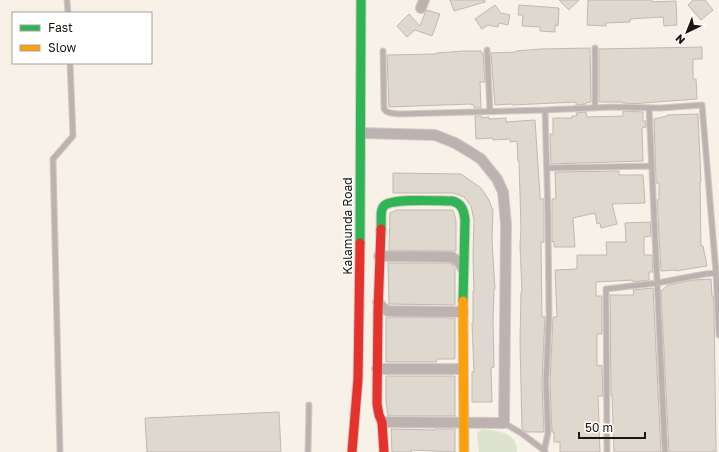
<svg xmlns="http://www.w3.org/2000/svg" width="719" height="452" font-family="'Golos Text',sans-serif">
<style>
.green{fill:#dde3cf}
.building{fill:#dfd8ce;stroke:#c0b9af}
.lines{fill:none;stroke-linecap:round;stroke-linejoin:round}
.lane-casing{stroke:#d3cdc5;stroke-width:7}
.street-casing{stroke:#d3cdc5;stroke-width:12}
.fast-casing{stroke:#d3cdc5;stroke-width:11}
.slow-casing{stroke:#d3cdc5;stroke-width:11}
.jam-casing{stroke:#d3cdc5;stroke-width:11}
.lane{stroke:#beb2b1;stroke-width:5}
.street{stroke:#beb2b1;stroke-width:10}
.fast{stroke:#30b455;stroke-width:9}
.slow{stroke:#ff9f0a;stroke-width:9}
.jam{stroke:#e5322d;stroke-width:9}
.labels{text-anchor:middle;stroke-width:3;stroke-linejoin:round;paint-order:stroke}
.street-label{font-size:12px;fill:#1b150b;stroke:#fff}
</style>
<rect width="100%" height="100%" fill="#f8f1e7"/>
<path class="green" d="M482,429C497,431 518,432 517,452H479L477,433Z"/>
<path class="building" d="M450,0H485V2L454,11Z
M559,0H579L569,10Z
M588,0H652V2L676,1L677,25L664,26L663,17L630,19V22L606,23V26L587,25Z
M693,0H705L713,10L701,20L688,5Z
M495,5L501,13L510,15L508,25L499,23L498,27L488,25L482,29L475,19Z
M519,5L559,8L558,26L555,25V32L540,31V27L522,26L523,15H518Z
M427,10L440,14L432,36L415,30L407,37L397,26L409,14L420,26L425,13Z
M702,47V59H693V79H696L697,99L643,103V104L623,103L622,102H599V49Z
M590,48L591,102L586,103V104L576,105V102L512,105V104L495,105L491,53L516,52V51L541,49Z
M464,51H481V53H483L485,82H480L481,108H474V105H471V104L389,107L387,55L436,54V53Z
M623,111L643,112V121H646V127L642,128L643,161L551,164L550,134H553V118H572V116H577L576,113L586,112L587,117L623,116Z
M698,114L701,182H700L701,246H703L707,266L676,271V270L661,271L657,200H659V183H656L654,119L667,116V115Z
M475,116H482V118L489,117V119L506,118V122L535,120L540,195V199H544V242H541L542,317H545L542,383L544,432H526L522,429L520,342L521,292H522L520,245L521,228L519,161H518L517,141L510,142V139L493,140V138L476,139Z
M619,171V175H643L645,203L612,204L617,224L601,228L600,223L597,224L595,213L573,218L575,247H554V241L552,242V199H556L555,172Z
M393,173L461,174L481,188L489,200L492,209H493L492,240L495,289H494L493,321L494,367L491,368L492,402H472V372H474L472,323H473V291H474L473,256L474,220L471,206L464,197L454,193H393Z
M397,210H453L456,220V251L389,250L390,213Z
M650,222L651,236L644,237V255H652L653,272H649V280L633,282V280L596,282V296H602V334H597V366L602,365L603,396H598L600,452H560V442H554V432H552L550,383L553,317H557L555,270L577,269V255H607L606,242H626L625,223Z
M388,263H450L455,268V305L389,304Z
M711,279L712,296H713L714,305L716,452H669L661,291L668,285L694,280Z
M653,288L661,452H614L612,395L611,396L610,295H634L633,290Z
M386,317L455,318V359H437L436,362H386Z
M386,376H455V416H388L386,402Z
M279,412L281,452H147L145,418Z
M391,429L435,430V429H455V452L411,450V452H392Z"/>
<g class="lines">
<defs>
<path id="lane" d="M67,0L68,13
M595,48V108
M487,50L490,111
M383,51L384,109C387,114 393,113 399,114L545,110
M649,108L665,452
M547,168L652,166
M504,423L521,433L545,451
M544,451L548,433L546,383L549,314L548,215L545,110L612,107L661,108L702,105L716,273
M60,452L53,159L73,136L70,63
M308,452L309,405
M607,452L606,289L657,283L705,274L716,273L719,335"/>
<path id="street" d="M421,8L424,0
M361,133L435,135L455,143L470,152L481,159L497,179L503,192L506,224L504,423L382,422
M379,256L452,257L460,263L463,269
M378,302L383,308L388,311L463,312
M377,369H463"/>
<path id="fast" d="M381,229C382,222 379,209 385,205C395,198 439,201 452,201C462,203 464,211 465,220L463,301
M360,243L361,0"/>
<path id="slow" d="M463,301L464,452"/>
<path id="jam" d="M381,229L378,311L377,404L379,415L382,422L384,452
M352,452L358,379L360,243"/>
</defs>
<use href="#lane" class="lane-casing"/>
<use href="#street" class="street-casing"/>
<use href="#fast" class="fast-casing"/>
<use href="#slow" class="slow-casing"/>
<use href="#jam" class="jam-casing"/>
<use href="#lane" class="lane"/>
<use href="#street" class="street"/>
<use href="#fast" class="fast"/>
<use href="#slow" class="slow"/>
<use href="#jam" class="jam"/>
</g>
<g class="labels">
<g class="street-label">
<text transform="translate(348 226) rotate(-90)" y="4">Kalamunda Road</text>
</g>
</g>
<rect x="12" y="12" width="140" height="52" fill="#ffffff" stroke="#a4a19d"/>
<rect x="20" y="25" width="20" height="6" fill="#30b455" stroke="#a4a19d"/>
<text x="48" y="32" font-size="12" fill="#1b150b">Fast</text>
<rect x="20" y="45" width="20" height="6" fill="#ff9f0a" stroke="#a4a19d"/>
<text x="48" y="52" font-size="12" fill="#1b150b">Slow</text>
<g transform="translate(687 32) rotate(223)" stroke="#ffffff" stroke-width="3" paint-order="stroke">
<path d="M0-3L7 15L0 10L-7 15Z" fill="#1b150b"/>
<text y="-6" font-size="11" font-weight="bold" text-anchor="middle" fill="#1b150b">N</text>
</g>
<path d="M579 432v6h66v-6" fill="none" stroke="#1b150b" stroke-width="2"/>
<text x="585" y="432" font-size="12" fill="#1b150b" stroke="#ffffff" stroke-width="3" paint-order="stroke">50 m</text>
</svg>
